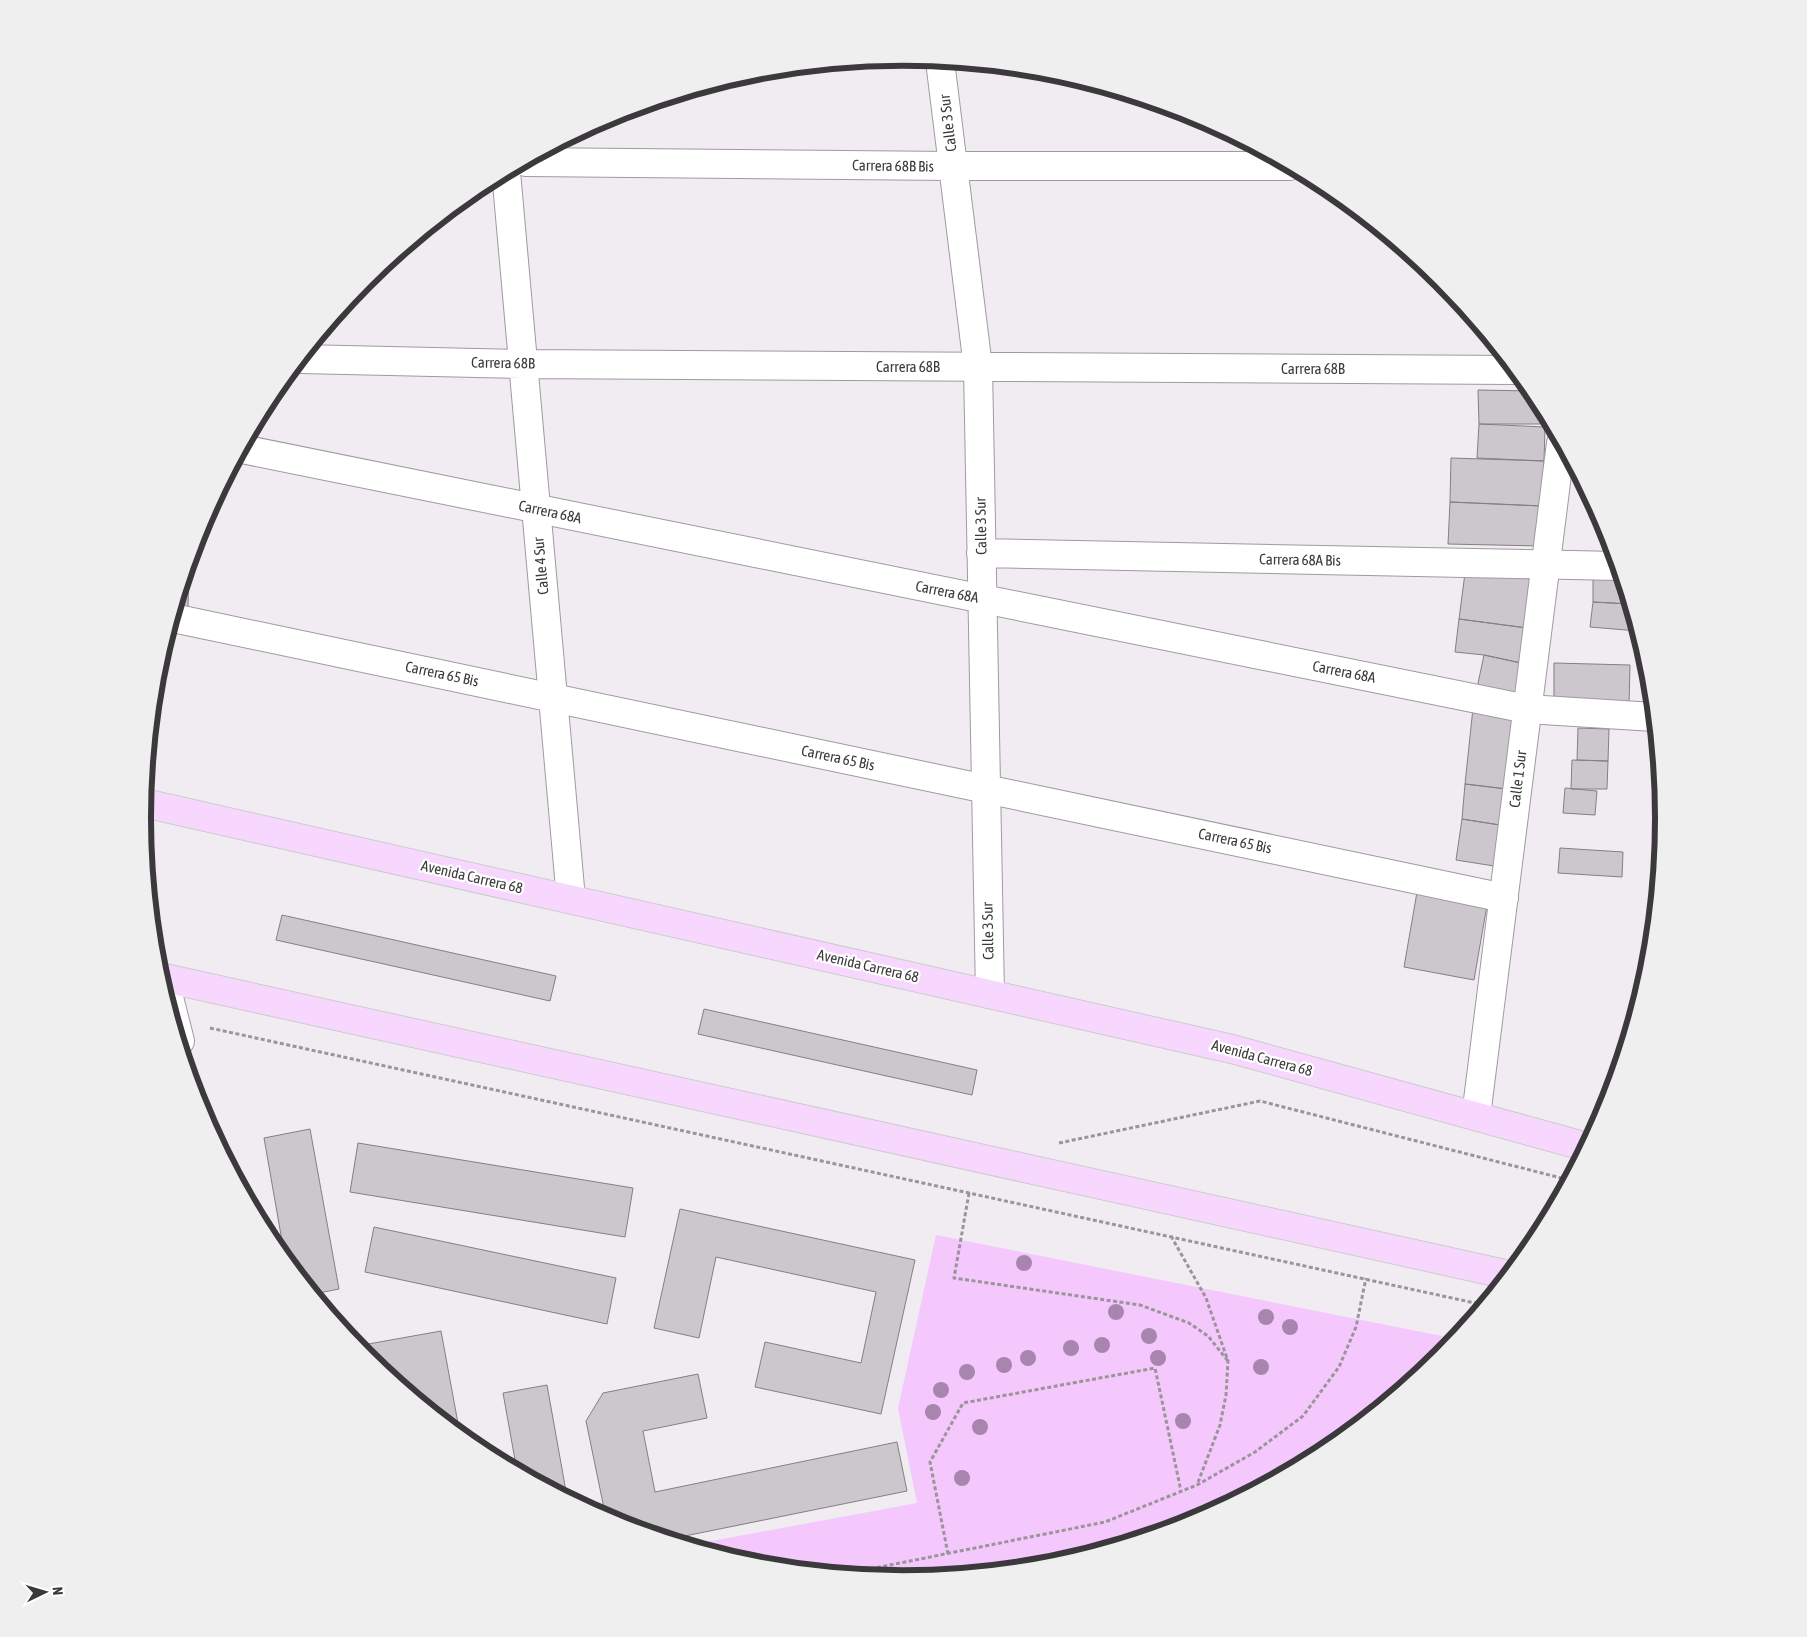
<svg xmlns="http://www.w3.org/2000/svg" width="1807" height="1637" font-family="'Asap Condensed',sans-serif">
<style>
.park{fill:#f4c8fd}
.water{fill:url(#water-ripples)}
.building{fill:#ccc7cd;stroke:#847f84}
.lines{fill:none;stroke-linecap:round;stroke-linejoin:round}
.street-casing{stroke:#9f9aa0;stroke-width:30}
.secondary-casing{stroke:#9f9aa0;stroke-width:30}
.primary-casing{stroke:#ccc;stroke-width:30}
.path{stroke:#999599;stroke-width:3;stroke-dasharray:4 2.5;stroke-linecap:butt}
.street{stroke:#fff;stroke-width:28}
.secondary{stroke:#fff;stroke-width:28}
.primary{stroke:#f8d7ff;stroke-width:28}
.tree{fill:#a885af}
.labels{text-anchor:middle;stroke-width:4.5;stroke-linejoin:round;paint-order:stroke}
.street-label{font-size:15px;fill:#3b393b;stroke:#fff}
.rim{fill:none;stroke:#3b393b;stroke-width:6}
</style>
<defs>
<pattern id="water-ripples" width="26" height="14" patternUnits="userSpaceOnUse" patternTransform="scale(1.25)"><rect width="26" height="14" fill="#c391cc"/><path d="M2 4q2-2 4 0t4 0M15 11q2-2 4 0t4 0" fill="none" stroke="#a077a7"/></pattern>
</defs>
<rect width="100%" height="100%" fill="#f1ecf2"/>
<path class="park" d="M936,1235L1442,1336L1418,1376L1326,1451L1194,1522L1052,1565L903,1579L755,1565L690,1545L917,1503L898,1408Z"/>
<path class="water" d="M1612,1093L1606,1110L1536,1242L1502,1283Z"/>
<path class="building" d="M1478,390L1532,391L1551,424H1479Z
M1479,424L1545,427L1544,461L1477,458Z
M1451,458L1544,461L1542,506L1450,502Z
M1450,502L1542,506L1541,546L1448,544Z
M189,565L188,607H176Z
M1465,573H1534L1527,628L1459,619Z
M1593,579L1623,580L1630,604L1593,602Z
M1593,602L1630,604L1638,631L1590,627Z
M1459,619L1527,628L1521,663L1484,655L1455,652Z
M1484,655L1521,663L1515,695L1477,688Z
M1554,663L1630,665L1629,705L1554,704Z
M1473,708L1515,714L1507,789L1465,784Z
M1578,728L1609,729L1608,761L1577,760Z
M1572,760L1608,761L1607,789H1571Z
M1465,784L1507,789L1500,825L1462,819Z
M1565,788L1597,791L1595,815L1563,813Z
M1462,819L1500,825L1494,866L1456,860Z
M1560,848L1623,852L1622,877L1558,873Z
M1417,892L1487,905L1474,980L1404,967Z
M282,915L556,976L550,1001L276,940Z
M704,1009L977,1070L972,1095L698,1034Z
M310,1129L339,1289L314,1294L285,1258L264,1138Z
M358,1143L633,1188L625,1237L350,1192Z
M680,1209L915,1260L881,1414L755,1387L765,1342L861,1363L876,1292L716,1257L699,1338L654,1328Z
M374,1227L616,1278L607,1324L365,1272Z
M441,1331L460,1434L408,1391L406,1379L395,1381L365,1356L357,1346Z
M698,1374L707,1418L643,1431L655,1492L897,1442L907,1491L670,1539L606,1518L586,1421L603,1393Z
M547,1385L567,1497L517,1471L503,1393Z"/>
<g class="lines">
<defs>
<path id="street" d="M940,61L978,367L990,994
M526,162L953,166H1290
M506,172L571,899
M301,359L523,364L1515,370
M242,449L1527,709L1654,717
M981,553L1618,566
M173,618L1504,898"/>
<path id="secondary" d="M164,978L180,1041
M1476,1116L1561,443"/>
<path id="primary" d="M144,803L1232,1049L1587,1147
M160,977L1509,1275"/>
</defs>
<use href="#street" class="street-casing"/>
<use href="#secondary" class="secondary-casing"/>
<use href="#primary" class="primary-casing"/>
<path class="path" d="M210,1028L1484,1305
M1059,1143L1260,1101L1569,1180
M969,1193L954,1278L1140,1305L1189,1323L1208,1336L1228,1361
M1171,1236L1206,1298L1228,1361L1226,1395L1220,1425L1197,1485
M948,1554L930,1462L963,1403L1155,1368L1181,1491
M845,1574L1105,1522L1197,1485L1255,1452L1303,1416L1339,1367L1356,1327L1366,1278"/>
<use href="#street" class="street"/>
<use href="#secondary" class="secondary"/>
<use href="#primary" class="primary"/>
</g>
<g class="tree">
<circle cx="1024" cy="1263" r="8"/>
<circle cx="1116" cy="1312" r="8"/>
<circle cx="1266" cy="1317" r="8"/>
<circle cx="1290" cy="1327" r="8"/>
<circle cx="1149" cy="1336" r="8"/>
<circle cx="1102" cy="1345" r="8"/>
<circle cx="1071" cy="1348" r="8"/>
<circle cx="1028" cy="1358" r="8"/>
<circle cx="1158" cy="1358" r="8"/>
<circle cx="1004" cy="1365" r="8"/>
<circle cx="1261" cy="1367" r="8"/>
<circle cx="967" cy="1372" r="8"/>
<circle cx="941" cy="1390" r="8"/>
<circle cx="933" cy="1412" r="8"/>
<circle cx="1183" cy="1421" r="8"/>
<circle cx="980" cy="1427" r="8"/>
<circle cx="962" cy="1478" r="8"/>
</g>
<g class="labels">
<g class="street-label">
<text transform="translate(948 123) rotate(-97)" y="5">Calle 3 Sur</text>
<text transform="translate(893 166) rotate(1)" y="5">Carrera 68B Bis</text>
<text transform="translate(503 363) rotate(1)" y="5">Carrera 68B</text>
<text x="908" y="372">Carrera 68B</text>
<text x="1313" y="374">Carrera 68B</text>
<text transform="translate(550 512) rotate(12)" y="5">Carrera 68A</text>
<text transform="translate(981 526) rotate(-91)" y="5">Calle 3 Sur</text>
<text transform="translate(1300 560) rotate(1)" y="5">Carrera 68A Bis</text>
<text transform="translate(541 566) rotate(-95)" y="5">Calle 4 Sur</text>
<text transform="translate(947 592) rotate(11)" y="5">Carrera 68A</text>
<text transform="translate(1344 672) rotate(11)" y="5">Carrera 68A</text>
<text transform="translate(442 674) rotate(12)" y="5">Carrera 65 Bis</text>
<text transform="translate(838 758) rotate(12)" y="5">Carrera 65 Bis</text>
<text transform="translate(1518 779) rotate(-83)" y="5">Calle 1 Sur</text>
<text transform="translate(1235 841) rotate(12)" y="5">Carrera 65 Bis</text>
<text transform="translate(472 877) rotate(13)" y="5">Avenida Carrera 68</text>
<text transform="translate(988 931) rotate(-91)" y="5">Calle 3 Sur</text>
<text transform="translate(868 966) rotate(13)" y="5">Avenida Carrera 68</text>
<text transform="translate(1262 1058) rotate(15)" y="5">Avenida Carrera 68</text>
</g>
</g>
<path d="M0 0H1807V1637H0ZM151 818a752 752 0 1 1 1504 0a752 752 0 1 1-1504 0Z" fill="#efefef" fill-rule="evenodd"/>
<path class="rim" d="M151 818a752 752 0 1 1 1504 0a752 752 0 1 1-1504 0Z"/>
<g transform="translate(45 1592) rotate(85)" stroke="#ffffff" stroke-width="4" paint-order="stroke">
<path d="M0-4L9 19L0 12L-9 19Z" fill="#3b393b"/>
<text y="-8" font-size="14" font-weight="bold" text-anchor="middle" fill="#3b393b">N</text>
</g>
</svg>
